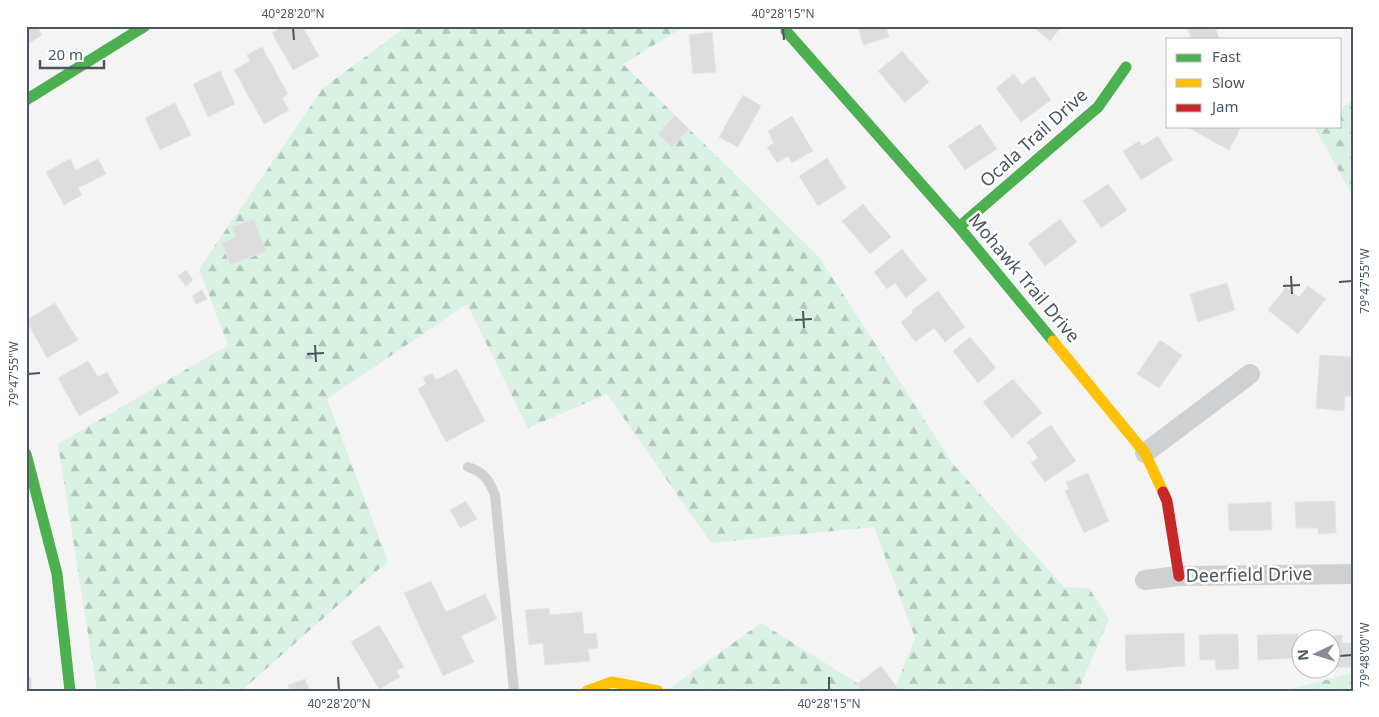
<svg xmlns="http://www.w3.org/2000/svg" width="1379" height="717" font-family="'Noto Sans',sans-serif">
<style>
.forest{fill:url(#forest-firs)}
.building{fill:#ddddde;stroke:#e5e6e7}
.lines{fill:none;stroke-linecap:round;stroke-linejoin:round}
.lane{stroke:#ced0d2;stroke-width:10}
.street{stroke:#ced0d2;stroke-width:20}
.fast{stroke:#4caf50;stroke-width:11}
.slow{stroke:#ffc107;stroke-width:11}
.jam{stroke:#c62828;stroke-width:11}
.ticks{fill:none;stroke:#4a5661;stroke-width:2}
.labels{text-anchor:middle;stroke-width:5;stroke-linejoin:round;paint-order:stroke}
.street-label{font-size:18px;fill:#4a5661;stroke:#fff}
.neatline{fill:none;stroke:#4a5661;stroke-width:2}
.ticks-label{font-size:12px;text-anchor:middle;fill:#4a5661}
</style>
<defs>
<pattern id="forest-firs" width="22" height="20" patternUnits="userSpaceOnUse" patternTransform="scale(1.25)"><rect width="22" height="20" fill="#d9f2e3"/><path d="M5 1l3.5 6h-7zM16 11l3.5 6h-7z" fill="#b2c7bb"/></pattern>
</defs>
<rect width="100%" height="100%" fill="#f4f4f4"/>
<path class="forest" d="M407,26H685L623,64L819,257L953,464L1064,587L1089,588L1109,619L1078,691H894L915,638L874,527L711,543L607,394L528,428L467,304L327,399L388,561L241,691H97L58,444L228,345L199,269L323,88Z
M1353,100V197L1314,126H1340V109Z
M761,623L870,691H666Z
M1353,673V691H1283Z"/>
<path class="building" d="M26,26H37L42,35L26,45Z
M283,26H302L319,56L293,70L272,33Z
M858,26H886L889,37L863,45Z
M1032,26H1062L1050,41Z
M1187,26H1215L1219,39H1191Z
M712,32L716,72L693,74L689,35Z
M262,47L288,94L282,98L289,110L264,124L234,70L250,61L247,55Z
M902,51L929,82L905,103L878,71Z
M220,71L235,104L208,117L193,84Z
M1014,74L1022,85L1034,76L1051,100L1021,122L996,88Z
M743,95L761,106L738,147L719,137Z
M175,103L191,135L160,150L145,118Z
M675,115L689,129L672,147L658,134Z
M792,116L813,151L792,163L788,156L777,163L767,147L774,143L768,131Z
M980,124L997,149L965,170L948,146Z
M1185,126H1241V127L1229,150Z
M1158,136L1173,160L1141,180L1123,151L1139,141L1142,146Z
M827,158L846,188L818,206L799,176Z
M70,159L76,170L98,159L106,174L78,188L82,195L64,205L46,172Z
M1108,184L1127,210L1101,228L1083,201Z
M863,204L891,237L870,254L842,221Z
M254,219L266,251L230,265L222,243L236,237L232,227Z
M1060,219L1077,242L1045,266L1028,243Z
M902,249L927,280L906,298L895,283L887,289L874,272Z
M186,270L193,280L186,286L178,276Z
M1227,283L1235,310L1198,322L1190,294Z
M1308,286L1326,299L1298,334L1268,310L1286,287L1299,297Z
M202,290L207,299L196,304L192,296Z
M938,291L965,327L945,342L934,328L915,342L901,322L913,313L912,310Z
M55,303L78,340L47,358L26,320Z
M970,337L996,368L978,383L953,351Z
M1160,340L1182,355L1159,388L1137,374Z
M1320,355L1353,357V397L1345,396L1344,411L1316,408Z
M88,361L98,377L107,372L119,393L79,416L58,378Z
M457,369L485,421L446,442L418,389L426,384L423,378L432,373L436,380Z
M1013,379L1042,413L1012,438L983,402Z
M1051,425L1076,461L1045,482L1031,463L1038,458L1027,442Z
M1088,473L1109,521L1084,533L1065,491L1069,489L1066,482Z
M466,501L477,519L460,528L450,510Z
M1335,501L1336,533L1318,534V528H1296L1295,502Z
M1271,502L1272,530L1229,531L1228,504Z
M431,581L446,612L485,594L497,619L461,636L474,662L443,676L404,593Z
M549,608L550,615L582,612L584,634L596,633L598,648L588,649L590,661L545,665L543,643L529,645L525,610Z
M379,625L404,667L396,671L400,677L379,689L351,642Z
M1184,633L1185,666L1126,671L1125,635Z
M1238,634L1239,669L1216,670L1215,660H1200L1199,635Z
M1298,634L1299,658L1258,660L1257,635Z
M1342,635V643H1353V667L1332,668V640H1313L1312,637Z
M881,666L900,691H862L857,684Z
M26,677H31L32,691H26Z
M305,679L310,691H290L288,685Z"/>
<g class="lines">
<path class="lane" d="M468,467C484,472 489,480 495,495L514,691"/>
<path class="street" d="M1145,453L1250,374
M1145,580L1179,576L1353,574"/>
<path class="fast" d="M786,31L959,227L1053,341
M26,100L145,26
M959,227L1098,107L1126,67
M26,454L57,574L70,691"/>
<path class="slow" d="M1053,341L1145,453L1163,492
M587,691L612,682L658,691"/>
<path class="jam" d="M1163,492L1167,501L1179,576"/>
</g>
<path class="ticks" d="M293,28L294,40M783,28L784,40M1291,276L1292,294M1339,282L1352,281M1283,286L1300,285M803,311L804,328M795,320L812,319M315,345L316,362M307,354L324,353M28,374L40,373M1339,656L1352,655M338,677L339,690M829,677V690"/>
<g class="labels">
<g class="street-label">
<text transform="translate(1034 138) rotate(-42)" y="6">Ocala Trail Drive</text>
<text transform="translate(1024 278) rotate(50)" y="6">Mohawk Trail Drive</text>
<text transform="translate(1249 575) rotate(-1)" y="6">Deerfield Drive</text>
</g>
</g>
<rect width="1379" height="717" fill="none" stroke="#ffffff" stroke-width="55"/>
<rect x="1166" y="38" width="175" height="90" fill="#ffffff" stroke="#b7bbc0"/>
<rect x="1176" y="54" width="25" height="8" fill="#4caf50" stroke="#b7bbc0"/>
<text x="1212" y="62" font-size="15" fill="#4a5661">Fast</text>
<rect x="1176" y="79" width="25" height="8" fill="#ffc107" stroke="#b7bbc0"/>
<text x="1212" y="88" font-size="15" fill="#4a5661">Slow</text>
<rect x="1176" y="104" width="25" height="8" fill="#c62828" stroke="#b7bbc0"/>
<text x="1212" y="112" font-size="15" fill="#4a5661">Jam</text>
<g transform="translate(1316 654) rotate(266)"><circle r="24" fill="#ffffff" stroke="#b7bbc0"/>
<path d="M0-4L9 19L0 12L-9 19Z" fill="#868d94"/>
<text y="-8" font-size="14" font-weight="bold" text-anchor="middle" fill="#4a5661">N</text>
</g>
<path d="M40 60v8h64v-8" fill="none" stroke="#4a5661" stroke-width="2.5"/>
<text x="48" y="60" font-size="15" fill="#4a5661" stroke="#ffffff" stroke-width="4" paint-order="stroke">20 m</text>
<rect x="28" y="28" width="1324" height="662" class="neatline"/>
<g class="ticks-label">
<text x="293" y="18">40°28'20"N</text>
<text x="783" y="18">40°28'15"N</text>
<text transform="translate(1365 281) rotate(-90)" y="4">79°47'55"W</text>
<text transform="translate(14 374) rotate(-90)" y="4">79°47'55"W</text>
<text transform="translate(1365 655) rotate(-90)" y="4">79°48'00"W</text>
<text x="339" y="708">40°28'20"N</text>
<text x="829" y="708">40°28'15"N</text>
</g>
</svg>
